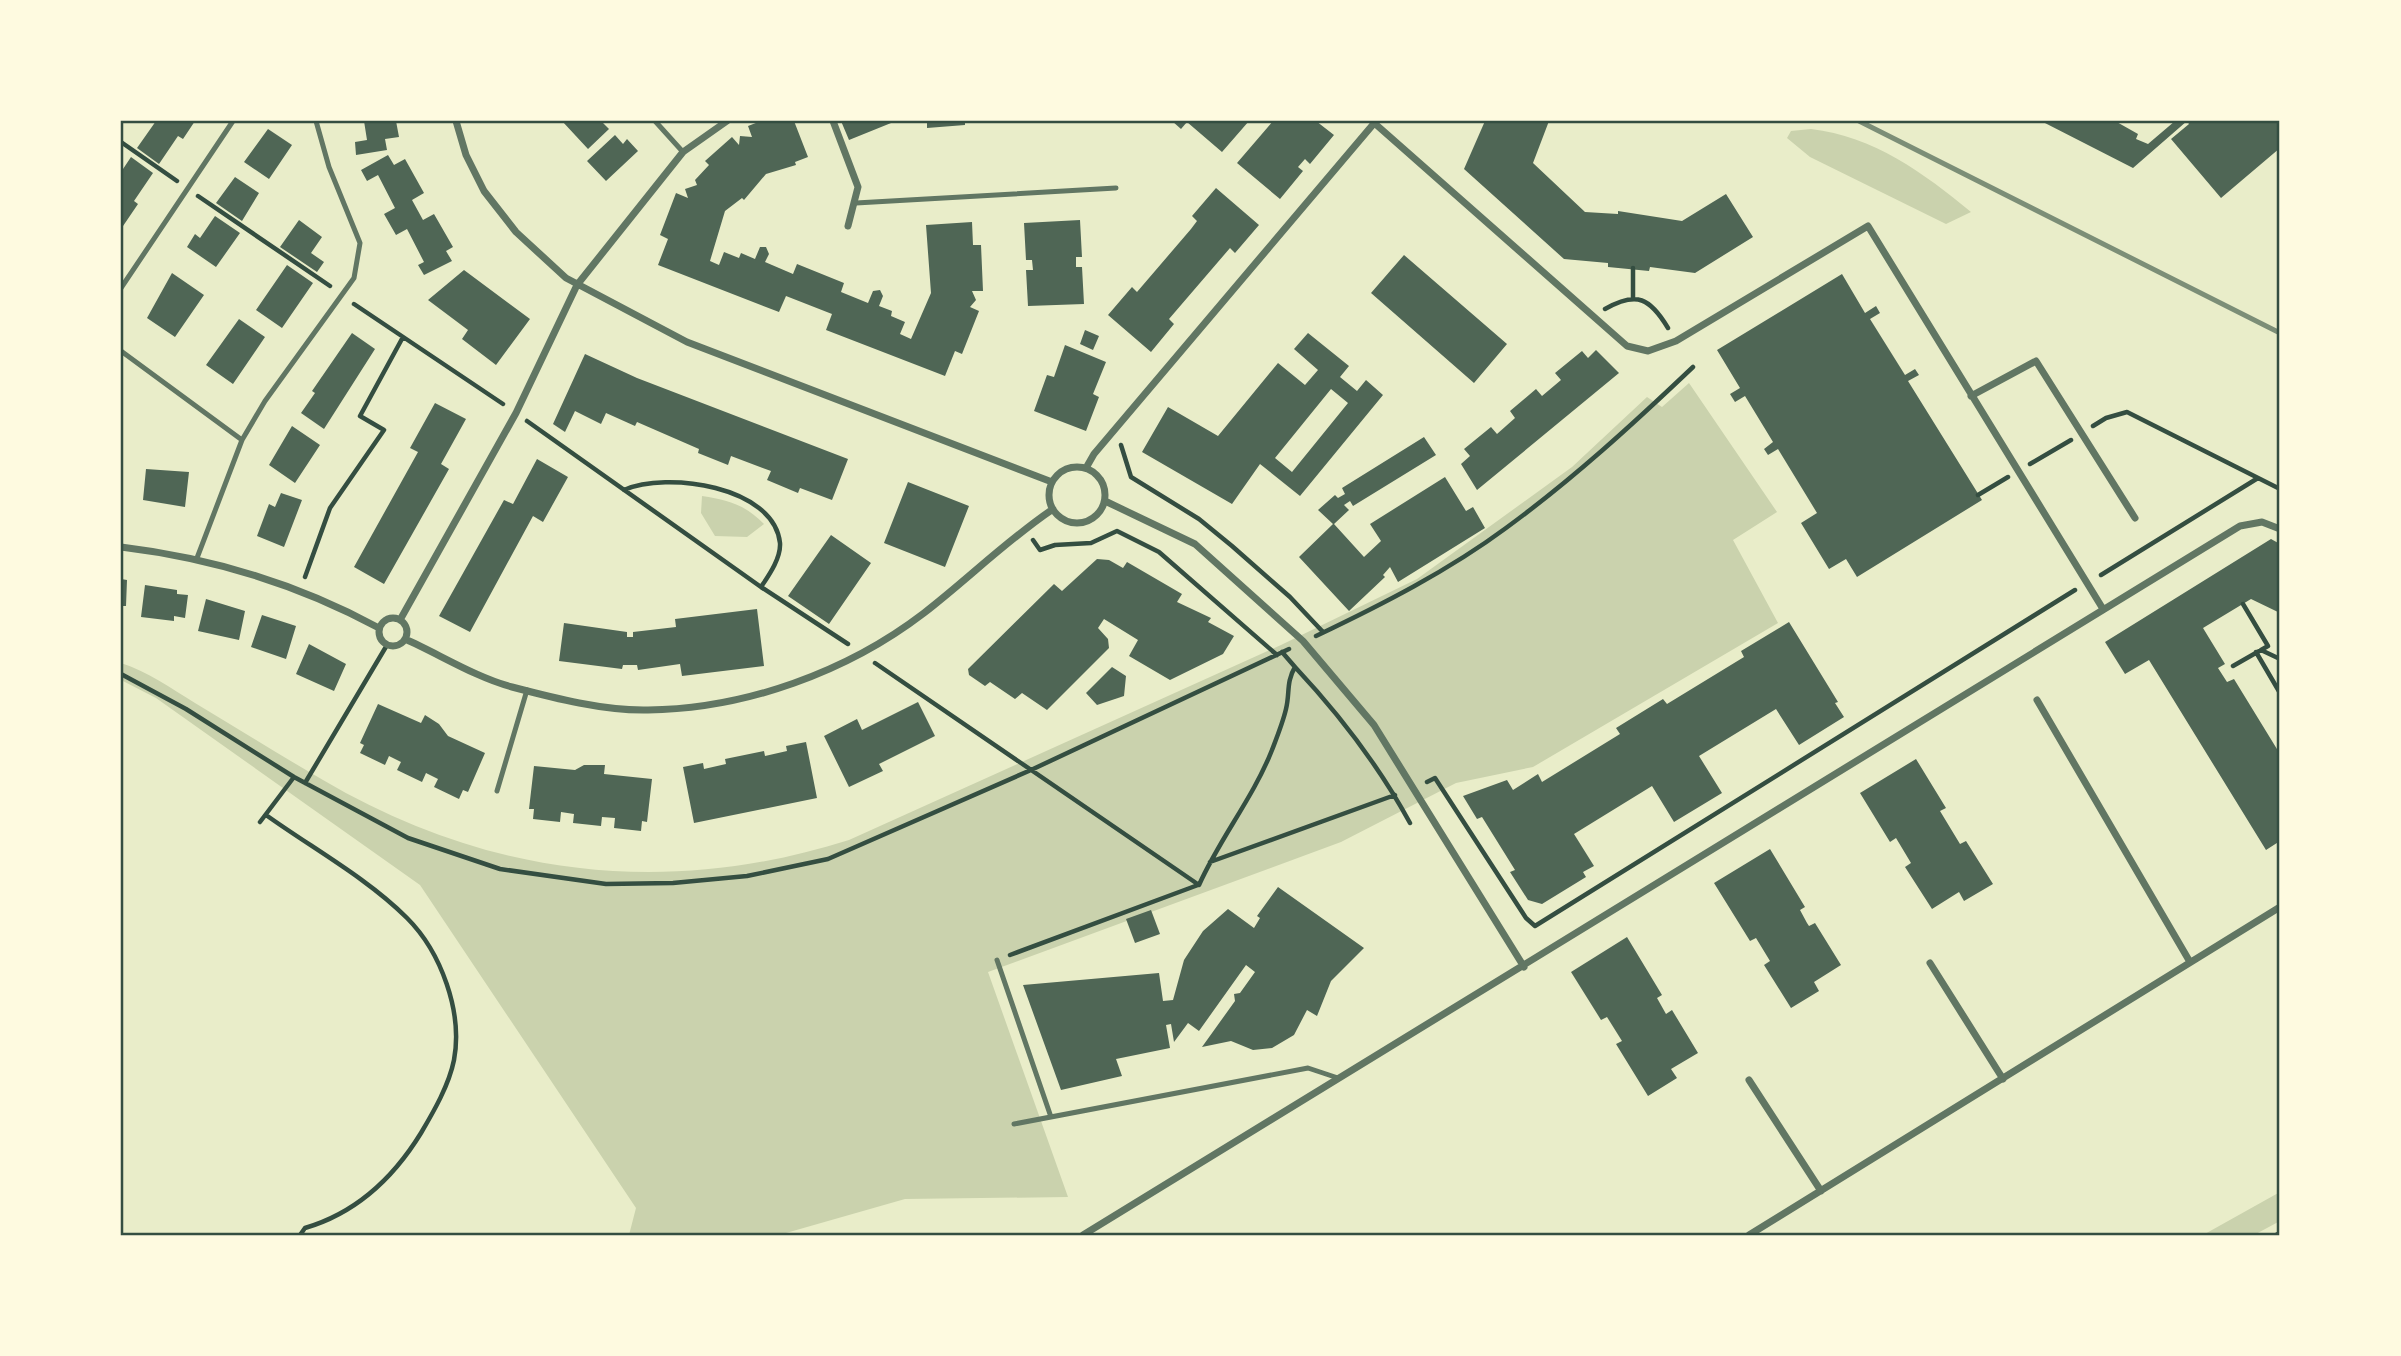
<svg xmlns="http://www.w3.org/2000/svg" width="2401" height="1356" font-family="Quicksand,sans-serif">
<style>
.green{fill:#cad2ad}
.building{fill:#4f6655;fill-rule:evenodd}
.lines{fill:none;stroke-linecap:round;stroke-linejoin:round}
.path{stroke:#344e41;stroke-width:4.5}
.service{stroke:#617663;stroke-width:5}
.minor{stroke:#617663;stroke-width:7}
.rail{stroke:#7c8e77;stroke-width:5}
.neatline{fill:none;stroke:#344e41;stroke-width:2.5}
</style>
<rect width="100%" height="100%" fill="#e9edc9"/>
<path class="green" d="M1811,129C1873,136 1924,173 1971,212L1946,224L1810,157L1787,138L1791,131Z
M1689,383L1777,512L1733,540L1778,623L1533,767L1456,783L1341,842L988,972L1068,1197L905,1199L779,1235H629L636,1208L420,885L156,698L121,680V663C147,671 172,689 195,703C238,729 280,755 323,780C488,877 666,898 849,840L1281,645L1417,579L1572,467L1647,397L1662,407Z
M702,496C728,500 744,504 764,524L747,537L715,536L701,513Z
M2280,1192V1221L2254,1235H2203Z"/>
<path class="building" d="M156,121H195L183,139L178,136L159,164L137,148Z
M364,121H396L399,137L385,139L387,150L356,155L355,142L367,140Z
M562,121H601L609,129L588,149Z
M761,121H794L808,157L795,162L796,165L766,174L744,200L742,198L725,211L710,261L719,265L724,252L739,258L741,253L755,259L760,247H766L769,254L765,262L793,274L797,264L844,283L841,292L868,303L873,291L880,290L883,296L879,306L892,311L891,316L905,322L900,334L911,339L931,293L926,225L972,222L973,245H981L983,291H972L976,300L970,307L979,311L962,354L955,351L945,376L826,330L832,314L786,296L779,312L658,265L668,239L660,235L676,193L688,198L685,189L697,185L695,180L709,165L705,161L732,137L739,145L740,136L752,137L748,126Z
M841,121H896L849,140Z
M927,121H965V125L927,128Z
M1172,121H1249L1222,152L1187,122L1181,129Z
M1273,121H1316L1334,135L1310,164L1305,159L1298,167L1303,171L1280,199L1237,163Z
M1485,121H1549L1533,163L1585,212L1618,214V211L1682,221L1726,194L1753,237L1695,273L1650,267L1649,271L1608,267V263L1564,259L1464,169Z
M2041,121H2115L2138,134L2136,139L2148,144L2175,121H2280V148L2221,198L2171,139L2189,124L2187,121L2133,168Z
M268,129L292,145L269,179L244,162Z
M615,135L623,144L627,139L638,151L606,181L587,161Z
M388,155L394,165L405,159L424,193L412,200L423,220L434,214L453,247L446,251L452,261L424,275L418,265L424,262L407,229L396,235L384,214L395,208L378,175L367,181L361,170Z
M131,157L153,173L134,201L138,204L121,229V172Z
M235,177L259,193L242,221L216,203Z
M1216,188L1259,225L1235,253L1230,248L1169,319L1174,324L1151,352L1108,315L1132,287L1137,292L1191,229L1197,221L1192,216Z
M215,216L240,233L216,267L187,247L195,234L200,238Z
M299,220L322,237L311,253L324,262L317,272L280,247Z
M1080,220L1082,257H1076V267H1082L1084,304L1028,306L1026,270H1033L1032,260H1026L1024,223Z
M1404,255L1507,344L1474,383L1371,293Z
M287,265L313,283L282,328L256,310Z
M464,270L530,319L496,365L462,339L468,330L428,300Z
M172,273L204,295L175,337L147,318Z
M1842,274L1865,313L1876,306L1880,313L1870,319L1905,375L1915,369L1919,375L1908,381L1982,500L1857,577L1846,559L1829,569L1801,523L1817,513L1778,449L1768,455L1764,449L1773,442L1745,396L1735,402L1730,394L1740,388L1717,350Z
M239,319L265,337L233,384L206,365Z
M1085,330L1099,336L1093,350L1080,344Z
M352,333L375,349L324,429L301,413L315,393L312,391Z
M1308,333L1349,366L1340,377L1357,391L1366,380L1383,395L1300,496L1260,464L1232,504L1142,452L1168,407L1218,436L1278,363L1305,385L1318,370L1294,349ZM1331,389L1348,403L1292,472L1275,458Z
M1065,345L1106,362L1093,394L1099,397L1086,431L1034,411L1047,375L1054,377Z
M1596,350L1619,373L1477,490L1461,464L1470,456L1464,449L1491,427L1497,434L1515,418L1510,411L1536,389L1542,396L1561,380L1555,373L1582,351L1588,358Z
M585,354L637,378L848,459L832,500L800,488L798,493L767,480L771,471L731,456L728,465L698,453L699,449L637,422L635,426L606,413L601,424L575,411L565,432L553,424Z
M435,403L466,419L441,464L449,469L384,584L354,567L418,452L410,448Z
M292,426L320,445L295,483L269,465Z
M1424,437L1436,455L1353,506L1350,501L1344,505L1349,510L1334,524L1364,557L1381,541L1370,524L1445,477L1466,511L1473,507L1485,528L1398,582L1390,567L1383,575L1385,577L1349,611L1299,557L1333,524L1318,510L1335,495L1338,498L1345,494L1342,488Z
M537,459L568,477L543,522L533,516L470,632L439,616L504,500L513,504Z
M146,469L189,472L185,507L143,500Z
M908,482L969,506L945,567L884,543Z
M281,493L302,500L284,547L257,536L269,504L275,507Z
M831,535L871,563L829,624L788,596Z
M2271,539L2280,544V613L2251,599L2203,628L2225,664L2218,668L2227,682L2234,679L2280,754V841L2266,850L2149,660L2125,674L2105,642Z
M1097,559L1109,560L1123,568L1127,562L1182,594L1177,602L1211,618L1208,622L1234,636L1223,654L1170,680L1129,656L1138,640L1104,619L1098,628L1108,639L1109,648L1047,710L1022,693L1015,699L990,682L985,686L969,675L968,669L1054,584L1062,591Z
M121,579L127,580L126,606H121Z
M145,585L177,590V594L188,595L185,618L174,616V621L141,617Z
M206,599L245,611L239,640L198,631Z
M757,609L764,666L682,676L680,664L638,670L637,665H623L622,669L559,661L564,623L627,632V637H633V632L676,627L675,619Z
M262,615L296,626L286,659L251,647Z
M1789,622L1838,702L1835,703L1844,717L1799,745L1776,709L1699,756L1722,793L1674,822L1652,786L1574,834L1594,866L1583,872L1586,877L1542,904L1528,900L1510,872L1515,870L1482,817L1477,819L1463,796L1507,780L1513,790L1538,774L1542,782L1620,734L1616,728L1663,699L1667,704L1744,657L1741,651Z
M309,644L346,664L334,691L296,674Z
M1112,667L1126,676L1124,696L1097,705L1086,693Z
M918,702L935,736L879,764L883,771L849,787L824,736L857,719L862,730Z
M378,704L421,723L425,715L439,724L448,736L485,753L468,792L463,790L459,799L434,787L438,779L426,773L422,782L397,770L401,762L389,756L385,765L360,753L364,745L360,743Z
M806,742L817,798L694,823L683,767L703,763L704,769L726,764L725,759L764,751L765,756L787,751L786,746Z
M1916,759L1946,808L1940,811L1960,844L1966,841L1993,884L1964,901L1959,892L1932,909L1905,867L1911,863L1896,838L1890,842L1860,793Z
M584,765H605L604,774L652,779L647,822L642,821L641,831L614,828L615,818L602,817L601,826L573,823L574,814L561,812L560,822L533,819L534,809H529L534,766L575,770Z
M1770,849L1805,907L1800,910L1807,923L1809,926L1815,923L1841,965L1814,982L1819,991L1791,1008L1764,965L1770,961L1756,938L1750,941L1714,883Z
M1278,887L1364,948L1331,981L1317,1016L1307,1010L1294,1035L1272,1048L1253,1050L1231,1041L1202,1047L1235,1001L1234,994L1240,993L1255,972L1246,965L1199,1031L1188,1023L1174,1042L1171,1024L1166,1025L1170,1048L1116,1059L1122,1076L1061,1090L1023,985L1159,973L1163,1001L1173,1000L1184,960L1203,931L1228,909L1254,928L1260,918L1257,916Z
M1151,910L1160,934L1135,943L1126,919Z
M1627,937L1662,995L1657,998L1666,1014L1672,1010L1698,1053L1671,1069L1677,1078L1648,1096L1616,1044L1622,1041L1607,1017L1601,1020L1571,972Z"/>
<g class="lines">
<path class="path" d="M121,142L177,181
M198,196L330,286
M1633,268V298
M354,304L503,404
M1605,309C1637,291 1650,298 1668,328
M527,421L761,587L848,644
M2093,426L2106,418L2127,412L2280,489
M1121,445L1131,477L1199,519L1232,546L1290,597L1323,632
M2030,464L2071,440
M624,490C666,471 774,486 780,543C781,558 769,575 761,587
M1978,495L2008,477
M1033,540L1040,550L1055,545L1091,543L1117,531L1159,552L1277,655
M2101,575L2258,478
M305,577L330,508L384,430L360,416L403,337
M1316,636C1381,605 1448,571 1506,528C1573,479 1633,424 1693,367
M2261,650L2280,659
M2256,652L2280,693
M875,663L1199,885C1220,838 1253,798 1272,750C1277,737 1283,722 1286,709C1290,693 1286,682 1295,667L1282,652
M2233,666L2268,646L2243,604
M1295,667C1339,714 1379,766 1410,823
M121,674L186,709L294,777L408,838L500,869L606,884L673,883L747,876L828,859L1031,770L1289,649
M1427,782L1435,778L1526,918L1535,926L2075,590
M305,783L387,645
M266,815C312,848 367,878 407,918C441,952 463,1012 454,1060C449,1085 434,1111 421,1133C394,1177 356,1213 305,1228L300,1235
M260,822L294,777
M1210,862L1395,795
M1010,955L1198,885
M2276,1235L2280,1233"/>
<path class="service" d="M655,121L683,152
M856,203L1116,188
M121,288L233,121
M121,351L242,440
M197,558L242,440L265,401L354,278L360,243L329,167L316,121
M497,791L527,690
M997,960L1051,1117
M1014,1124L1308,1068L1338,1078"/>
<path class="minor" d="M456,121L466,155L484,191L516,232L566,278L687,342L1052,482
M833,121L858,187L848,226
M1372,121L1627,346L1648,351L1676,341L1868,226L2103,609
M1971,396L2036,361L2135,518
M1049 495a28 28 0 1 1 56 0a28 28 0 1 1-56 0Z
M1086,468L1094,454L1376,121
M1105,501L1195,544L1303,641L1374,725L1524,967
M121,547C212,558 298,584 379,628
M379 632a14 14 0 1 1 28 0a14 14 0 1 1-28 0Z
M400,620L516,413L577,285L683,152L727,121
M405,639C439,654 475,677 512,687C554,698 604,711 648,710C745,709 847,672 924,613C968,579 1007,540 1053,509
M2037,700L2190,962
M1930,963L2003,1079
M1749,1080L1821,1191
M1083,1235L2240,526L2262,522L2280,529
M1749,1235L2280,907"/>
<path class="rail" d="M1859,121L2280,333"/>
</g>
<rect width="2401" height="1356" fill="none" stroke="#fefae0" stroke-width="245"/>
<rect x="122" y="122" width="2156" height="1112" class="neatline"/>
</svg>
